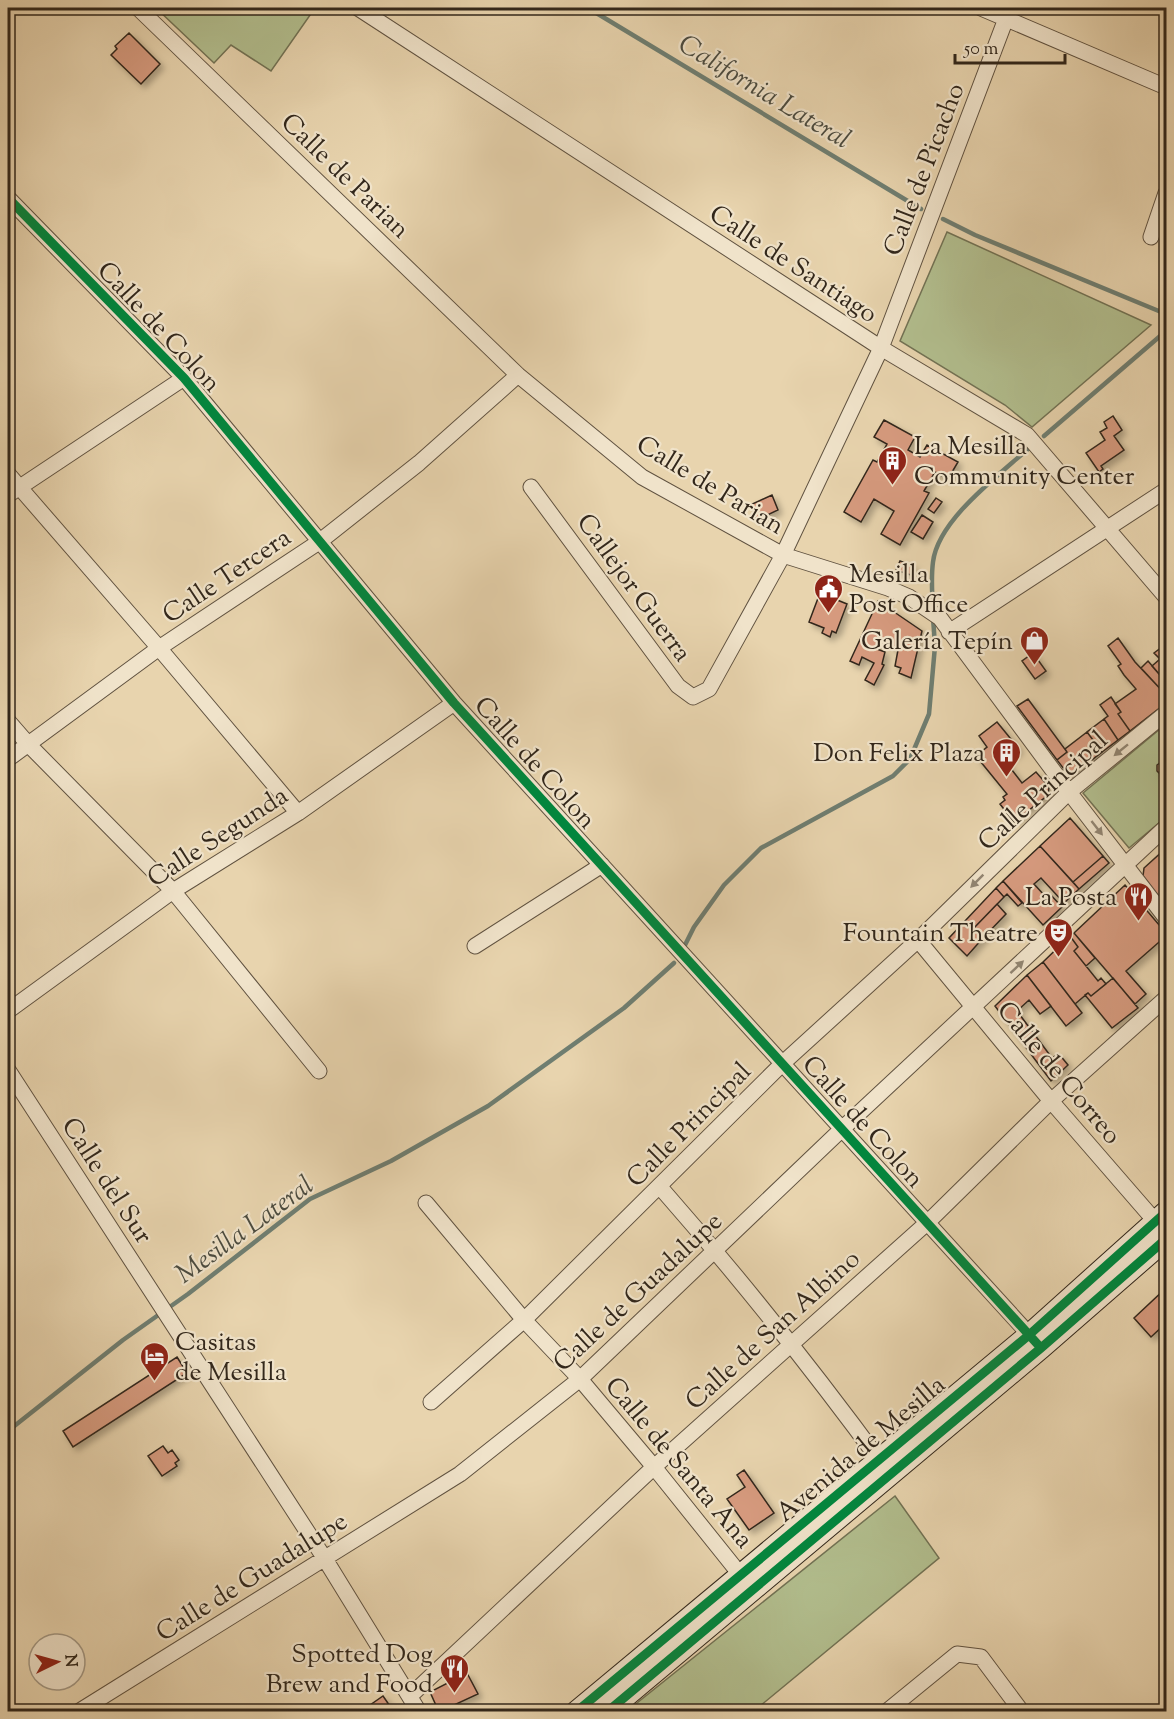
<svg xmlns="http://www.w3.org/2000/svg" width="1174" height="1719" font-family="'Sorts Mill Goudy',serif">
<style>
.park{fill:#b2be8e;stroke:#727254;stroke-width:1.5}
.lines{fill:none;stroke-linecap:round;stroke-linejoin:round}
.stream{stroke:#6f7e71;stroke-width:4.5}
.building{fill:#d69a7e;stroke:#32271b;stroke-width:1.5;filter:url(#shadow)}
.street-casing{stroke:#605240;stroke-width:17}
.secondary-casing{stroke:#32271b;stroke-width:23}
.street{stroke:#f0e3ca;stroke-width:15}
.secondary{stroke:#f0e3ca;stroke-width:21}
.cycleway-casing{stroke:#f0e3ca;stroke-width:13}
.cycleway{stroke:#00873e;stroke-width:9}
.oneway{fill:#918572}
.labels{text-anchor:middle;stroke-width:4.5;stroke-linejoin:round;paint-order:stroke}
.street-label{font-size:26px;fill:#32271b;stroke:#f0e3ca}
.poi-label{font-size:26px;fill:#32271b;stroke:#f0e3ca;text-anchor:end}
.water-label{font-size:27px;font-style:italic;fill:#4b4b3f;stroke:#f0e3ca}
</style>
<defs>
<filter id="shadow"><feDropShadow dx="4" dy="4" stdDeviation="3" flood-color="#0004"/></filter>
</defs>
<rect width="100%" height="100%" fill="#e8d4ae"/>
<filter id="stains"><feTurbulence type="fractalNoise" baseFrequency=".00333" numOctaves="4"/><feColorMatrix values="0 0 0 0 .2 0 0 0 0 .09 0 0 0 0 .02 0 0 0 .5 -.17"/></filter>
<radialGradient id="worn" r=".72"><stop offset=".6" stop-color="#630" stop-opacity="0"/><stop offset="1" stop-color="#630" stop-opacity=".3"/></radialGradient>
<path class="park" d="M156,8H315L271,71L231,45L214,63Z
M947,232L1151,325L1032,427L1005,405L900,341Z
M1166,724V817L1129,848L1083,793Z
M895,1496L939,1558L754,1711H627Z"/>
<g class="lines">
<path class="stream" d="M588,8L921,209
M943,219L975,235L1166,314
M1044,436L1166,331
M933,609C932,594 931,577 933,562C938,520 998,476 1029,448
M683,949L694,927L724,885L761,848L893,776L910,759L929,714L935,646L933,617
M8,1431L123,1340L188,1294L310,1199L391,1161L488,1106L624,1008L674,963"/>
</g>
<path class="building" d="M129,33L160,64L141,84L111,55L117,49L115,46Z
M1113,416L1122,430L1114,436L1124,450L1101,466L1103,469L1099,472L1086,453L1105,440L1100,432L1107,428L1104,422Z
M884,420L915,437L908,450L920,457L927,445L958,462L948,479L935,472L924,491L929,493L900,545L881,534L894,511L874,499L861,522L844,512L873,460L877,462L887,444L874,437Z
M772,495L778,510L757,520L750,505Z
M936,498L942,502L934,513L928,509Z
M922,515L933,522L923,539L911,532Z
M900,561L914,566L911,575L896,570Z
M820,593L847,604L836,633L832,631L830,637L822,633L824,628L809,622Z
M878,601L922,631L911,678L899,673L901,668L895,666L898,650L881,638L877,649L885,652L882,664L884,665L874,685L865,680L874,663L862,657L859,665L850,661Z
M1118,638L1135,662L1166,695V703L1130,731L1118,714L1121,712L1115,704L1136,689L1124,675L1118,666L1121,664L1108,646Z
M1166,644V682L1152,666L1160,659L1154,653Z
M1033,653L1046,671L1035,679L1022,661Z
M1148,661L1166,682V695L1141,668Z
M1111,697L1121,712L1118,714L1130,731L1118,740L1104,719L1108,716L1100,705Z
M1028,699L1067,752L1057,760L1017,706Z
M1104,719L1118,740L1102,752L1087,732Z
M997,722L1019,749L1005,761L1022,783L1036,772L1049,787L1048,795L1014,822L1000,804L1005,800L1003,797L1007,794L976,756L987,747L979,736Z
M1087,732L1102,752L1070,777L1057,760L1067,752L1065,749Z
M1161,762H1166V776L1161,775L1157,771V765Z
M1070,818L1103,856L1073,882L1040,846Z
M1040,846L1079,889L1064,903L1041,878L1034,884L1045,896L1049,893L1062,907L1043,925L1003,881Z
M1164,850L1166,853V897L1162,901L1143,876L1144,868Z
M1103,856L1109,863L1079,889L1073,882Z
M1003,881L1022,903L1018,906L1007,894L1004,897L996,888Z
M1125,885L1166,933V936L1126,971L1146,994L1135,1004L1074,933Z
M996,888L1004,897L973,929L983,938L967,956L949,938Z
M997,904L1006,914L983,938L973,929Z
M1074,933L1095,958L1086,966L1074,951L1078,947L1070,936Z
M1070,936L1078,947L1074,951L1098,981L1101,978L1106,984L1091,996L1088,993L1075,1004L1043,962Z
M1043,962L1082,1013L1066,1026L1027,975Z
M1027,975L1051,1006L1040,1014L1029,1000L1017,1011L1052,1058L1059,1054L1068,1065L1051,1081L995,1006Z
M1113,978L1138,1008L1112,1028L1085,995L1088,993L1091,996Z
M1165,1289L1166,1323L1151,1337L1134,1318Z
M177,1357L187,1373L73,1447L63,1431Z
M163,1446L168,1453L172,1450L179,1460L175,1463L177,1466L162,1476L148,1456Z
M744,1470L774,1513L749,1530L727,1499L745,1487L737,1475Z
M467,1673L478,1694L439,1712L430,1692Z
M383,1696L394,1712H360Z"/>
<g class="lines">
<defs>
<path id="street" d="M138,8L518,375L642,477L783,555L888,588L909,597L940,618L1069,792L1166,918
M358,8L881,348L1027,435L1166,597
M981,8L1166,87
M8,198L184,378L454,703L1036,1342
M1151,237L1166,193
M8,474L159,648L298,813
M531,487L678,686L693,697L709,689L783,555L881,348L1010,8
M8,495L184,378
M949,632L1166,490
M8,721L28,744L173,891L319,1071
M8,759L159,648L319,542L419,463L518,375
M918,940L1051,1101L1162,1229
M475,946L602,865
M8,1011L173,891L298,813L454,703
M8,1070L325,1559L419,1712
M660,1187C739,1277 814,1371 885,1468
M426,1203L524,1320L580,1379L654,1467L747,1583
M431,1402L524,1320L783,1063L918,940L1069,792L1166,713
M410,1696L654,1467L928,1222L1051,1101L1166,998
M78,1712L460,1474L580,1379L843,1128L1166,827
M886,1712L957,1654L981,1657L1022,1712"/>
<path id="secondary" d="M576,1712L1029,1335L1166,1212
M607,1712L1041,1348L1166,1239"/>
</defs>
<use href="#street" class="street-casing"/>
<use href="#secondary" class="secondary-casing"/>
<use href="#street" class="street"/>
<use href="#secondary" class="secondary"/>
<defs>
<path id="cycleway" d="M8,198L184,378L454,703L1041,1348
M576,1712L1029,1335L1166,1212
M607,1712L1041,1348L1166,1239"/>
</defs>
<use href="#cycleway" class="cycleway-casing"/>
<use href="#cycleway" class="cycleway"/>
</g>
<defs><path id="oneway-solid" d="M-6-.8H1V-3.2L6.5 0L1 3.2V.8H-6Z" transform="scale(1.5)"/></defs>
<g class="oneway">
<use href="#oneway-solid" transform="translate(1121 750) rotate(141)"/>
<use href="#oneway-solid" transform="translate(1097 828) rotate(52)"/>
<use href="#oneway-solid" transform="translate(977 881) rotate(135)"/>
<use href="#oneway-solid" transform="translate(1017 967) rotate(-43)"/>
</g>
<defs>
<symbol id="building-pin" viewBox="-11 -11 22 30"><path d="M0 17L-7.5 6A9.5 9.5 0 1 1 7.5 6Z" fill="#8f2418" stroke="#f0e3ca"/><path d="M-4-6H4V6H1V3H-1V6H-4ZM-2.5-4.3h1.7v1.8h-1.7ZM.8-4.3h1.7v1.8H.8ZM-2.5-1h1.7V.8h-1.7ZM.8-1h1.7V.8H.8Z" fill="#fff"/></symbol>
<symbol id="civic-pin" viewBox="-11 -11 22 30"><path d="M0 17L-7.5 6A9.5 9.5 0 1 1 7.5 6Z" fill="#8f2418" stroke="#f0e3ca"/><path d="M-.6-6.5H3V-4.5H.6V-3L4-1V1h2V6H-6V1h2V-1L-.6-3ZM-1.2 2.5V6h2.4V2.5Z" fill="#fff"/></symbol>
<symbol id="shop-pin" viewBox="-11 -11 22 30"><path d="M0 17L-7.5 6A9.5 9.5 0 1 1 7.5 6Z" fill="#8f2418" stroke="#f0e3ca"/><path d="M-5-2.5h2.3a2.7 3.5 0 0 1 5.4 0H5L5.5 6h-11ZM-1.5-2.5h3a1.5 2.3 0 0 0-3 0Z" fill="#fff"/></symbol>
<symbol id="restaurant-pin" viewBox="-11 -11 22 30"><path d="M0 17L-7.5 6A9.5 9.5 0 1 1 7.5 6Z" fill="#8f2418" stroke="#f0e3ca"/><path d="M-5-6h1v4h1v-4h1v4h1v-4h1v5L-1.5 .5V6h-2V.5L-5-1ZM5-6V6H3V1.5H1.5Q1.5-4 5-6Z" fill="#fff"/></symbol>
<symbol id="theatre-pin" viewBox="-11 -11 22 30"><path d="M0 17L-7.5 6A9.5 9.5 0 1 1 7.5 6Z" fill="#8f2418" stroke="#f0e3ca"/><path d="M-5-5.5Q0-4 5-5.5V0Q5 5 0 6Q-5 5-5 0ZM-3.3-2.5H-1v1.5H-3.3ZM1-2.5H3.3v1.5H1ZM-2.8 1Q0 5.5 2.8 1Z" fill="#fff"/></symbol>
<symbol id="hotel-pin" viewBox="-11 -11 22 30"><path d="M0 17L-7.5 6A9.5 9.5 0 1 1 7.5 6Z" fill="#8f2418" stroke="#f0e3ca"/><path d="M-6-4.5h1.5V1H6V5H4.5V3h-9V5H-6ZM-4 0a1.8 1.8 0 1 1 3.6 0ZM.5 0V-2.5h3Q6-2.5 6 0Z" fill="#fff"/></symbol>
</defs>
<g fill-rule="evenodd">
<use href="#building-pin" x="876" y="444" width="33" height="45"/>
<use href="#civic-pin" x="812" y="572" width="33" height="45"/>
<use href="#shop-pin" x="1018" y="624" width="33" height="45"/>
<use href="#building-pin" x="990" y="736" width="33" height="45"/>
<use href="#restaurant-pin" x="1122" y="880" width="33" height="45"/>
<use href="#theatre-pin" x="1042" y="916" width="33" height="45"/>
<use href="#hotel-pin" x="138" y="1340" width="33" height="45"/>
<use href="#restaurant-pin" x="438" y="1652" width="33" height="45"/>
</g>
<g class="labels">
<g class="street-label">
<text transform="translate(923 169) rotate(-69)" y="9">Calle de Picacho</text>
<text transform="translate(346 175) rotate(44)" y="9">Calle de Parian</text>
<text transform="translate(794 263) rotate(33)" y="9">Calle de Santiago</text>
<text transform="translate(160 326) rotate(47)" y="9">Calle de Colon</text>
<text transform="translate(711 484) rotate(31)" y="9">Calle de Parian</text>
<text transform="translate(226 575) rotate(-34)" y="9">Calle Tercera</text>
<text transform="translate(635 587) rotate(54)" y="9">Callejor Guerra</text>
<text transform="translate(536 762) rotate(48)" y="9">Calle de Colon</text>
<text transform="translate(1042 790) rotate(-42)" y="9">Calle Principal</text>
<text transform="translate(217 836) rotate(-33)" y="9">Calle Segunda</text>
<text transform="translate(1060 1072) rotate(50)" y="9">Calle de Correo</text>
<text transform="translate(864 1121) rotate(48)" y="9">Calle de Colon</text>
<text transform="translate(688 1124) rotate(-45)" y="9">Calle Principal</text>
<text transform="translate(108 1180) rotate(57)" y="9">Calle del Sur</text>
<text transform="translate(637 1291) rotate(-43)" y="9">Calle de Guadalupe</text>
<text transform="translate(772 1329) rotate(-42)" y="9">Calle de San Albino</text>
<text transform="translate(860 1448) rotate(-40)" y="9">Avenida de Mesilla</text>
<text transform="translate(680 1462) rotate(50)" y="9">Calle de Santa Ana</text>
<text transform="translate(251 1576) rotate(-32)" y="9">Calle de Guadalupe</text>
</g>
<g class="poi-label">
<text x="914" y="454" text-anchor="start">La Mesilla<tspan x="914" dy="30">Community Center</tspan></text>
<text x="849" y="582" text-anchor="start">Mesilla<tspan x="849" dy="30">Post Office</tspan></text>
<text x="1013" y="649">Galería Tepín</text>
<text x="985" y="761">Don Felix Plaza</text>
<text x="1117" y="905">La Posta</text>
<text x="1038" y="941">Fountain Theatre</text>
<text x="175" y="1350" text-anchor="start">Casitas<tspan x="175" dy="30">de Mesilla</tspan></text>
<text x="433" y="1662">Spotted Dog<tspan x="433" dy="30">Brew and Food</tspan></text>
</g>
<g class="water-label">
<text transform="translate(765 91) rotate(31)" y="9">California Lateral</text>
<text transform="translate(244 1229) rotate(-36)" y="9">Mesilla Lateral</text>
</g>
</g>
<rect width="1174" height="1719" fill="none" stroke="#e8d4ae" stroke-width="30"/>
<rect x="9" y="9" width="1156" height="1701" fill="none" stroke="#32271b" stroke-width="3"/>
<rect x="15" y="15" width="1144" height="1689" fill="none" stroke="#32271b" stroke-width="1.5"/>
<g transform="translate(57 1662) rotate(85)"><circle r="28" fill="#f0e3ca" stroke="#a49884" stroke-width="1.5"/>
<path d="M0-4.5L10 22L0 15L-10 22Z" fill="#8f2418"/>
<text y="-9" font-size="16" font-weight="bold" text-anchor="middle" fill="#32271b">N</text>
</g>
<path d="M955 54v9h110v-9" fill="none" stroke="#32271b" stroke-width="3"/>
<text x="964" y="54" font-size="18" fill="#32271b" stroke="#f0e3ca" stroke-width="4.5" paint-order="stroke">50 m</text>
<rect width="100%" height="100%" filter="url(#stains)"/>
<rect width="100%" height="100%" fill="url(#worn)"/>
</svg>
